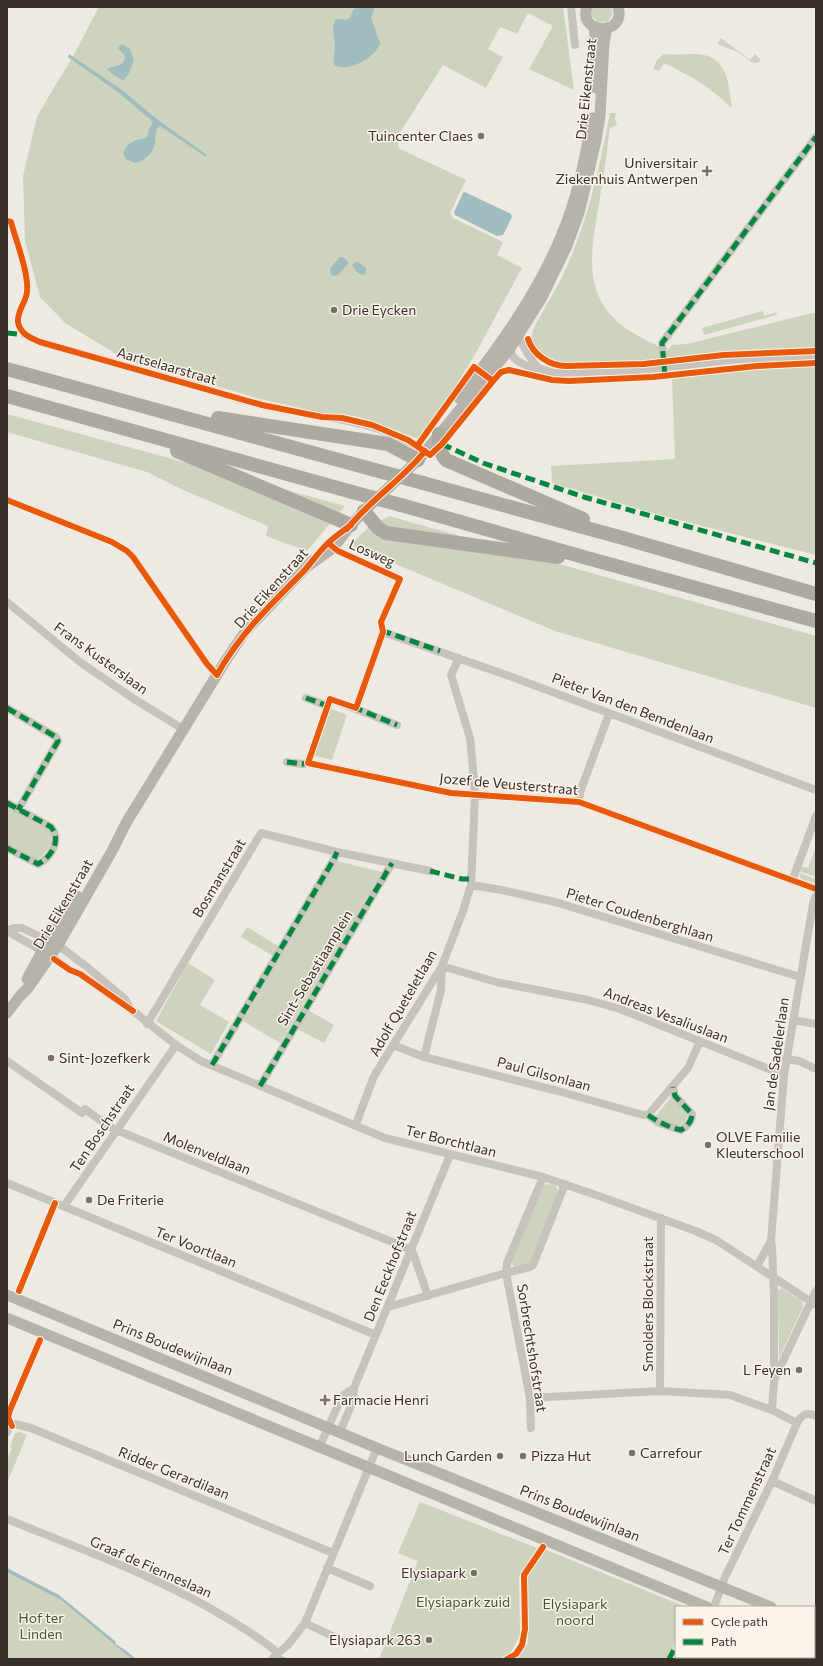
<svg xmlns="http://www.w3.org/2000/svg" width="823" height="1666" font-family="Commissioner,sans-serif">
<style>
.green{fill:#ced3be}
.water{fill:#a0bcbf}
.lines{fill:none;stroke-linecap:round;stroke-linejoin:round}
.stream{stroke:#a0bcbf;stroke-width:2}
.street{stroke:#c7c2bc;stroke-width:8}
.secondary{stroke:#b8b2ac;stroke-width:11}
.highway{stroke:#ada8a2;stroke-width:14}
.highway-bridge{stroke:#ada8a2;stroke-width:14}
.quiet{stroke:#00873e;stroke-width:5;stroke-dasharray:10 5;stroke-linecap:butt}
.cycleway-casing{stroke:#faf4eb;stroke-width:8}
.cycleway{stroke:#e8590c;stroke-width:6}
.poi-dot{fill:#78706b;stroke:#faf4eb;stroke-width:1.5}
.labels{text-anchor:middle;stroke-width:3;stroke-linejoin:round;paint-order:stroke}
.street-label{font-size:14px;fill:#382f2a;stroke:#faf4eb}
.poi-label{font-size:14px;fill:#382f2a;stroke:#faf4eb;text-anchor:start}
.park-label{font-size:14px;fill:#44562e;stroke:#faf4eb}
</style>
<rect width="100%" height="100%" fill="#eee9e3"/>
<path class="green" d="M99,7H563L574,90L529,69L553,26L528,13L517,34L500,27L488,49L503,57L486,88L443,65L399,134L398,148L466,180L450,213L453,218L503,242L497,255L522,268L474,356L452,392L418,439L359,417L319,412L260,399L128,361L65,323L40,297L25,241L23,176L37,117L56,84L70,62Z
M593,7H611C614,13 612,19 606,22H597L591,15Z
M721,38L750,60L755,54L761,60L757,63L751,62L738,52L717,44Z
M663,54C674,55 685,54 697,54C728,56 728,83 732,107H730C711,87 689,75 664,63L659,71L653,69L656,62Z
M610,113H616L615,119L617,125L610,128C607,151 604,174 600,197C595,231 584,271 602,303C614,324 635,335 656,345L659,348L660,359C637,362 569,370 550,360C542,355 535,348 531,340C532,327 541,316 547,304C557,288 566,270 573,252C591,207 601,160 610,113Z
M763,311L764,316L776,312L777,315L704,335L702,328Z
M812,313H816V347L747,350L666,359L665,353L672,345L687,344Z
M816,365V555L656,514L552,483L551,466L675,459L672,377L758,367Z
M7,414L345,506L307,551L266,536L268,526L183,490L147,472L7,432Z
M389,516L816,636V708L555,631L350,545L369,527Z
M329,708L347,715L332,760L311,755Z
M7,806L48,828L52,833C52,844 48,852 38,859L31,858L7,845Z
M816,846V877L799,871L801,866L808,868Z
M337,861L382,872L280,1043L243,1021Z
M799,873L816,879V883L801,879Z
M247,927L278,946L273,956L241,937Z
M188,963L215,980L200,1005L229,1022L211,1054L156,1021Z
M308,1010L334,1025L324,1043L297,1029Z
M672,1096L688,1114L685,1122L677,1127L655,1117Z
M549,1184L554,1185L557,1188L558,1195L529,1264L515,1268L511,1263L543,1185Z
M781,1288L802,1301L803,1307L779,1358L778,1291Z
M20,1432L27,1435L7,1483V1459L12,1448L10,1447L15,1433Z
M420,1502L537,1548L519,1577L520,1635L511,1652L500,1659H379L418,1561L398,1553Z
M544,1549L686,1607H676V1642L667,1659H513L520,1654L528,1643L524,1575Z
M7,1568L59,1599L135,1659H7Z
M690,1657H760L763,1659H689Z"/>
<path class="water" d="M365,7H374V11L371,18L380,43C376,58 347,73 334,65C333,58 335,52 335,45C334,37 331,27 336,19C350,19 347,23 354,9Z
M122,44L130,49L134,61L128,75L123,80C120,80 108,71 107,69C114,65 125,67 125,56L118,48Z
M69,54L122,90L157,119L200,150L206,155V157L160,126C154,131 156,136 155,143C154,153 144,161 135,163L126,159L123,153C127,142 135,140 146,138L148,136V131L153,122L119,93L68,57Z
M465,192L511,214L512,217L503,235L497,236L455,215L454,212L463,193Z
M340,257H343L349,263L338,275L333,276L331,274L330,268Z
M355,262H358L366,268V271L364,275C359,275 354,269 352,265Z
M7,1568L59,1595L116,1642L115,1644L125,1650L136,1659H132L61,1600L7,1572Z"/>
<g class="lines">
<path class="stream" d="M278,1659L280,1657L286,1659
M675,1659L676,1657"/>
<path class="street" d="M571,7L575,45
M7,221L11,222C16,241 29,273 27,292C26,302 17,311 18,322C20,334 31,338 40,342C90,356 139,370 189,384C214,391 238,399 262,405C318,418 370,417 420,448
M518,336L528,354L538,368
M508,346L514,358L519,362L534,369L538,368L554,373L640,370L730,360L816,355
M665,376L662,343L816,137
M7,500L112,542L127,551L133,557L207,664L217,675
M328,543L338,551L400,579
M7,602L80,662L134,699L183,729
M306,698L328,706L330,699L397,725
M7,708L56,737L58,741L18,810
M356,708L383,632L512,677L816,790
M287,762L302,764L308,763L451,793L579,802L816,889
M579,802L580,792L609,714
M7,803L51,827C62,840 51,858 38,864L7,848
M792,881L816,816
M471,885L502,890L555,902L800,977
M7,931L51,956L70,970L80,974L133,1011L176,1045L201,1061L385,1138L543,1177L596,1195L693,1230L716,1240L816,1305
M7,931L14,928H22L58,945L87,967L125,999L132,1011
M793,1020L816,1024
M147,1024L261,833L337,852L430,871
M393,1045L424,1057L558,1091L643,1115H648L659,1123L681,1130C687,1127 692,1121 692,1114L675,1096L673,1087
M424,1057L441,990L442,966L496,982L588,1000L620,1009L784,1075
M786,1059L799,1061L816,1069
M7,1061L82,1113L85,1109L108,1126L116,1130L412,1250L428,1296
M212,1065L334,859L337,852
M260,1086L392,863
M648,1115L688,1068L700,1041
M356,1124L374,1076L442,966L463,911L471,885L475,795L473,769L470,738L451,675L459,658
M7,1183L376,1335
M64,1206L176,1045
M757,1266L771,1241
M388,1307L506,1273L530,1267L533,1265L565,1184
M775,1378L816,1291
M660,1391L661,1218
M530,1398L660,1391L730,1395L772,1410L797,1423
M772,1410L774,1381V1290C772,1274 774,1258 771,1241L784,1075L813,904L816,896
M531,1428L530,1398L506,1273L507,1263L543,1177
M7,1432L8,1428L15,1424L31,1428L333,1553
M340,1432L353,1401L354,1388L450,1155
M320,1446L342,1396L354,1388
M772,1481L816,1501
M7,1519C80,1549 157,1576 225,1617C243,1628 262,1639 278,1653
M327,1568L370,1586
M714,1607L725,1577L772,1481L797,1423C802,1414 807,1412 816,1416
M305,1623L345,1642
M272,1659L278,1653L288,1645L305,1623L377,1448
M809,1659L810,1657"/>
<path class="secondary" d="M587,7C577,35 627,36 618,7
M594,27L596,43L595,88
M459,398C500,346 543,286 566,224C579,190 586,153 592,118
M308,566L333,548L351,525L364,511L419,459L509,350L542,297L566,248L579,213L585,188L596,140L600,116L604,43L607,28
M27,979L42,951L77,896
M7,1013L20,996L28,988L58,945L112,851L126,823L226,660L245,632L313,560
M7,1295L377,1448L771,1607
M7,1318L707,1607
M814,1625L816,1626
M814,1650L816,1651"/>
<path class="highway" d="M7,369L375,470
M7,396L352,492
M218,418L388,444L418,460
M439,434C439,444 439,452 446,460L583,519
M177,451L351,525
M423,483L623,538L816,594
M401,505L587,558L816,621
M364,511L378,528L386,533L558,557"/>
<path class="highway-bridge" d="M375,470L423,483
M352,492L401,505"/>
<path class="quiet" d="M7,333L25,335
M665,376L662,343L816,137
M442,444L483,463L584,497L816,563
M383,634V632L389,633L440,651
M306,698L328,706L329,703
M353,707L397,725
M7,708L56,737L58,741L18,810
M287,762L302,764L310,763
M7,803L51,827C62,840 51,858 38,864L7,848
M430,871L462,879H471
M212,1065L334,859L337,852
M260,1086L392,863
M648,1115C658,1122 668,1127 681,1130C687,1127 692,1121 692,1114L675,1096L673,1087
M669,1659L676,1646"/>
<defs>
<path id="cycleway" d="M7,221L11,222C16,241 29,273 27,292C26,302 17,311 18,322C20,334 31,338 40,342L262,405L322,417L342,418L372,425L408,440L430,455L442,444L493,381L501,372L509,370L552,380L569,381L653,377L757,366L816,363
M528,339C533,355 550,366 566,366L644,364L724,355L816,351
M417,446L474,367L493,381
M7,500L112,542L127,551L133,557L207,664L217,675C239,635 271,604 303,572C311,563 318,553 327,544C334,537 343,531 351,525
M347,529C370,500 402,480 425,451
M328,543L338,551L400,579L381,622L383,632L356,708L330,699L308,763L451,793L579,802L816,889
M54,959L70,970L80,974L133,1011
M19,1291L55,1203
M12,1426L8,1417L10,1410L40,1340
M507,1659L516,1654L522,1645L525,1629L524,1575L543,1547"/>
</defs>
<use href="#cycleway" class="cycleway-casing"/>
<use href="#cycleway" class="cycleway"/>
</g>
<g class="poi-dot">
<circle cx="481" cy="136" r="4"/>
<path d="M705 165h4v4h4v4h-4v4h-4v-4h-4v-4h4z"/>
<circle cx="334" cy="310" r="4"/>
<circle cx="51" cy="1058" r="4"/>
<circle cx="708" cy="1145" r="4"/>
<circle cx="89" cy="1200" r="4"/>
<circle cx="799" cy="1370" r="4"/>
<path d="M323 1394h4v4h4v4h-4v4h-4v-4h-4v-4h4z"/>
<circle cx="632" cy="1453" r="4"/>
<circle cx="500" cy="1456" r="4"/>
<circle cx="523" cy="1456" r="4"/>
<circle cx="474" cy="1573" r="4"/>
<circle cx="429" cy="1640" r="4"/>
</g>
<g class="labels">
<g class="street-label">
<text transform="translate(586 89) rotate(-84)" y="5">Drie Eikenstraat</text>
<text transform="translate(167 366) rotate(16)" y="5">Aartselaarstraat</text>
<text transform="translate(372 553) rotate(24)" y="5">Losweg</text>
<text transform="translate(271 588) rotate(-48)" y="5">Drie Eikenstraat</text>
<text transform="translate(101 658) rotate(36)" y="5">Frans Kusterslaan</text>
<text transform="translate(633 708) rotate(21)" y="5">Pieter Van den Bemdenlaan</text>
<text transform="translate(509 784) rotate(5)" y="5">Jozef de Veusterstraat</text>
<text transform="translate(219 878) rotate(-59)" y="5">Bosmanstraat</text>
<text transform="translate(63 904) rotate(-59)" y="5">Drie Eikenstraat</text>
<text transform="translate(640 915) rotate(17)" y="5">Pieter Coudenberghlaan</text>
<text transform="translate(315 968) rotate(-59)" y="5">Sint-Sebastiaanplein</text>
<text transform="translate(403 1003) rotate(-60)" y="5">Adolf Queteletlaan</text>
<text transform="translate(666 1015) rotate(21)" y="5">Andreas Vesaliuslaan</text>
<text transform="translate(776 1054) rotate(-82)" y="5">Jan de Sadelerlaan</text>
<text transform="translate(544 1074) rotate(15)" y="5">Paul Gilsonlaan</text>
<text transform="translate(102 1128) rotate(-56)" y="5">Ten Boschstraat</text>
<text transform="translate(451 1141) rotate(14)" y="5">Ter Borchtlaan</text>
<text transform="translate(207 1153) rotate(22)" y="5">Molenveldlaan</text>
<text transform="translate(196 1247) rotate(22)" y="5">Ter Voortlaan</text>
<text transform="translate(390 1266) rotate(-68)" y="5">Den Eeckhofstraat</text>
<text transform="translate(648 1304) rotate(-90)" y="5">Smolders Blockstraat</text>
<text transform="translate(173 1347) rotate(22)" y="5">Prins Boudewijnlaan</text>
<text transform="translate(532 1348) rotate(81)" y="5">Sorbrechtshofstraat</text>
<text transform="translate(174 1473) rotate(22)" y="5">Ridder Gerardilaan</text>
<text transform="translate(747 1501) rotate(-65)" y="5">Ter Tommenstraat</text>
<text transform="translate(580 1513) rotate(22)" y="5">Prins Boudewijnlaan</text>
<text transform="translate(151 1567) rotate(24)" y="5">Graaf de Fienneslaan</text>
</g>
<g class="poi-label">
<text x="473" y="141" text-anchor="end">Tuincenter Claes</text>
<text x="698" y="168" text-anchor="end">Universitair<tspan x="698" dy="16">Ziekenhuis Antwerpen</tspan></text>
<text x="342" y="315">Drie Eycken</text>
<text x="59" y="1063">Sint-Jozefkerk</text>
<text x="716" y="1142">OLVE Familie<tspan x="716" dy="16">Kleuterschool</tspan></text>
<text x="97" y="1205">De Friterie</text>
<text x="791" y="1375" text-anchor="end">L Feyen</text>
<text x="333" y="1405">Farmacie Henri</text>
<text x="640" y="1458">Carrefour</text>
<text x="492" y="1461" text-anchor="end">Lunch Garden</text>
<text x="531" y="1461">Pizza Hut</text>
<text x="466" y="1578" text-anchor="end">Elysiapark</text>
<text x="421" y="1645" text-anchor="end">Elysiapark 263</text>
</g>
<g class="park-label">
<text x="463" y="1607">Elysiapark zuid</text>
<text x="575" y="1609">Elysiapark<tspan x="575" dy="16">noord</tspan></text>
<text x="41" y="1623">Hof ter<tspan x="41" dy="16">Linden</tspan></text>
</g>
</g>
<rect width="823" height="1666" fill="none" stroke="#382f2a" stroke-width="16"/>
<rect x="675" y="1606" width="140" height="52" fill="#faf4eb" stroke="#aca59e"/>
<rect x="683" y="1619" width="20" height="6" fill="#e8590c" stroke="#aca59e"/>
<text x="711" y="1626" font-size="12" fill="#382f2a">Cycle path</text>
<rect x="683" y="1639" width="20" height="6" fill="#00873e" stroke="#aca59e"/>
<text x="711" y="1646" font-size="12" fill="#382f2a">Path</text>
</svg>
